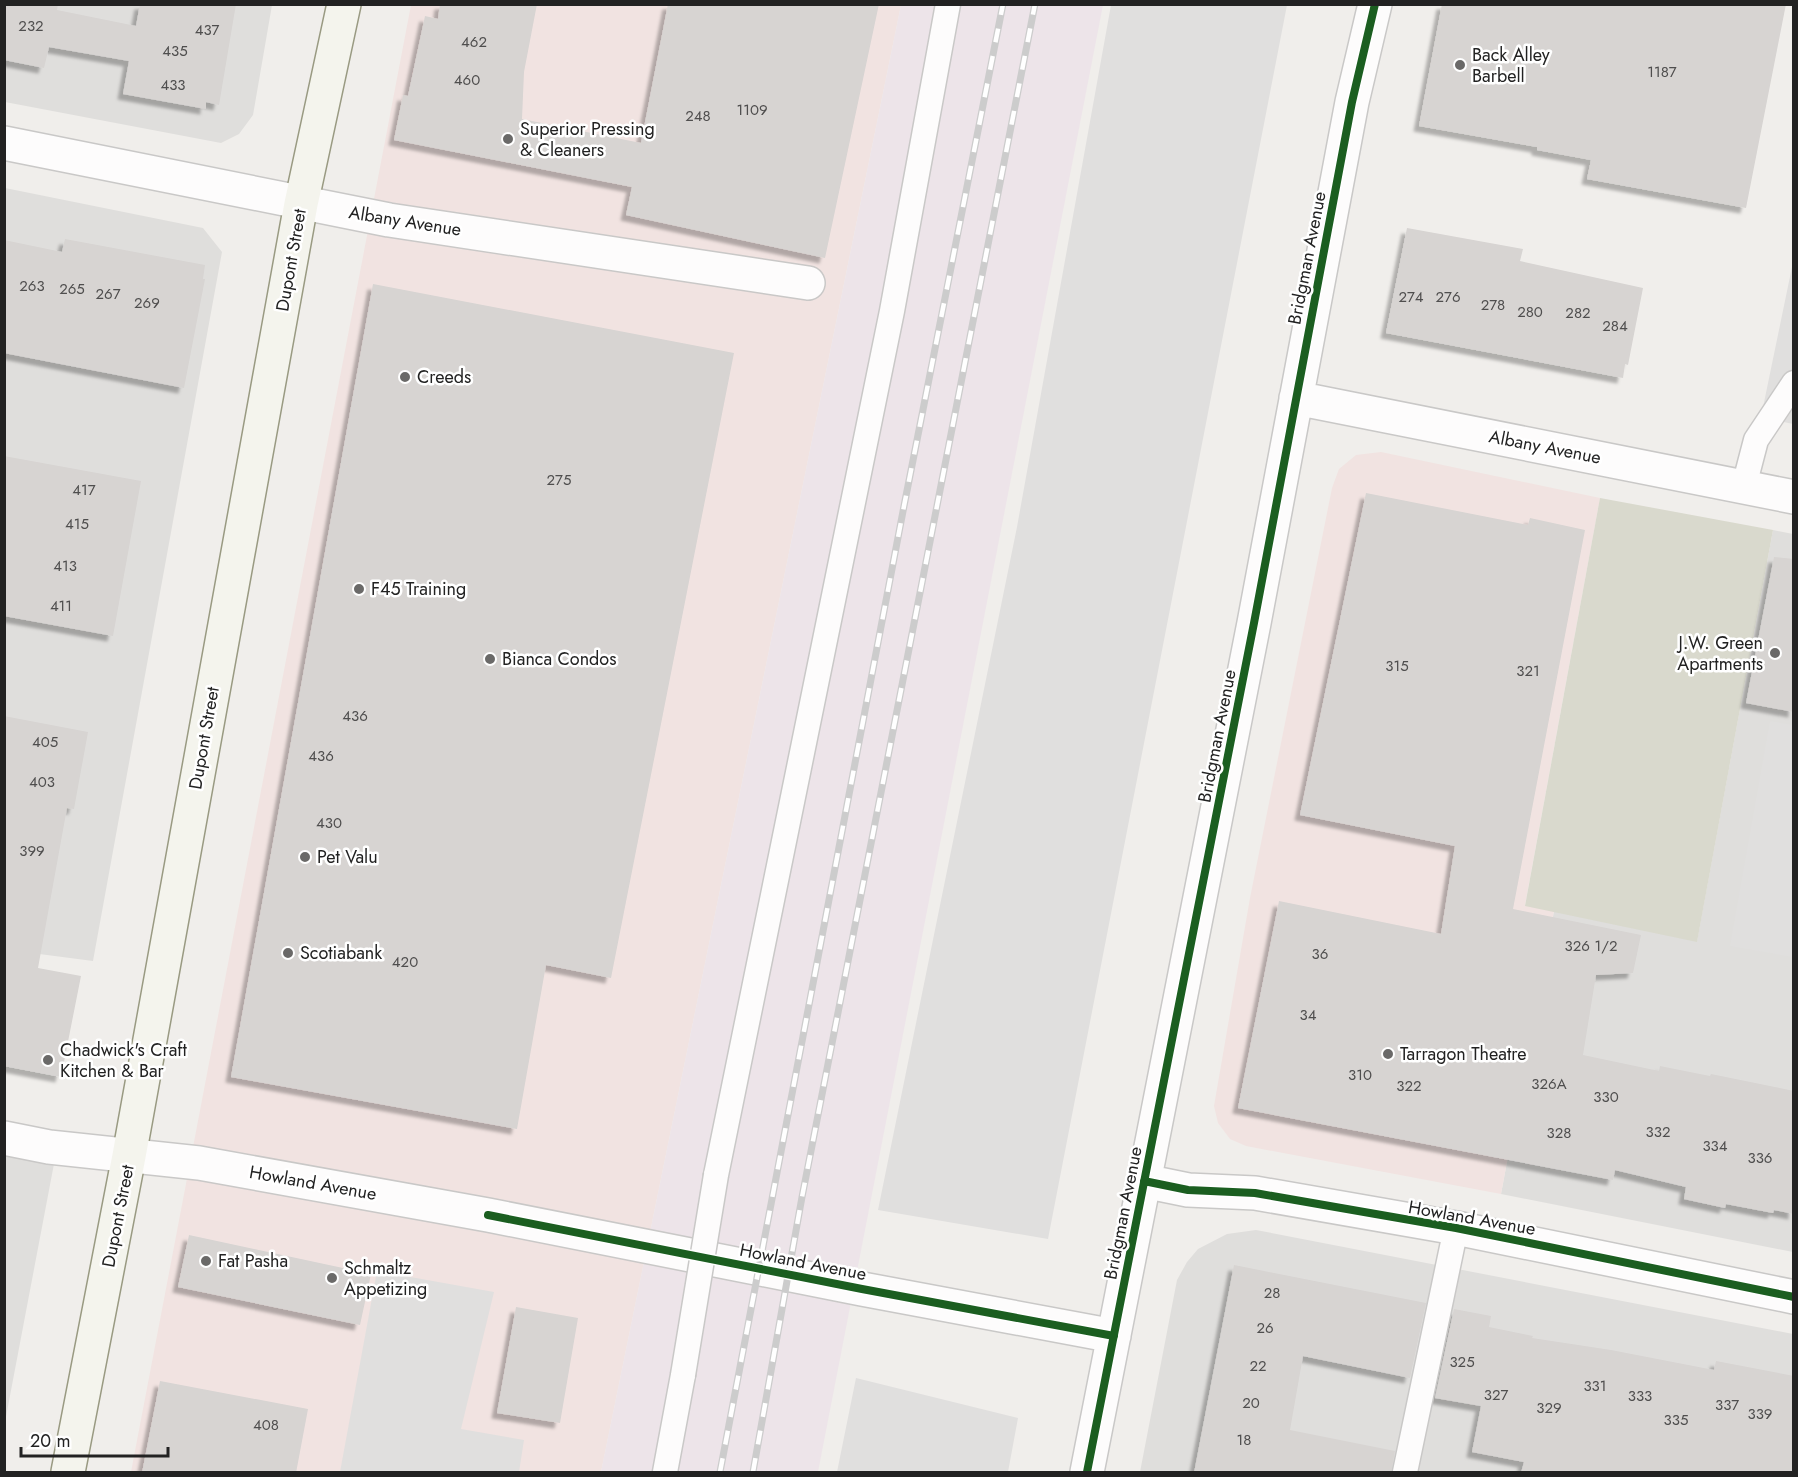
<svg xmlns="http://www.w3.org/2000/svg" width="1798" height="1477" font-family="Jost,sans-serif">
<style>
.residential{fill:#dfdedc}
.commercial{fill:#f1e3e1}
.industrial{fill:#ede4e9}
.construction{fill:#d9d9cd}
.parking{fill:#e0dfde}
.building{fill:#d7d4d2;filter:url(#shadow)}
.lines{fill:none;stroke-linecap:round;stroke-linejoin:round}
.service-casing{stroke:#c9c8c7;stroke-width:27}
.minor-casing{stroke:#c9c8c7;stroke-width:36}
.secondary-casing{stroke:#999a82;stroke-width:36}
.service{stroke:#fdfcfc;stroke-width:24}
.minor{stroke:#fdfcfc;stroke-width:33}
.secondary{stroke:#f4f4ed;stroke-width:33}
.rail-casing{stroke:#ccc;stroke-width:7}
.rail{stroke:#fff;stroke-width:4.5;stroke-dasharray:14;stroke-linecap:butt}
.service-bridge-casing{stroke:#c9c8c7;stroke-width:27;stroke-linecap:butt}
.service-bridge{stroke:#fdfcfc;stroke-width:24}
.cycleway-casing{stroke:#fff;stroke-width:11}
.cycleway{stroke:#1b5e20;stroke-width:8}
.poi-dot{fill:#6a6968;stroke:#fff;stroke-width:2}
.labels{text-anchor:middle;stroke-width:5;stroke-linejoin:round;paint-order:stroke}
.number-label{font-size:15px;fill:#4f4e4e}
.poi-label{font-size:18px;fill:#222;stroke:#fff;text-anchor:start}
.street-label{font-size:18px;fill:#222;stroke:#fff}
</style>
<defs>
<filter id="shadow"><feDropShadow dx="-5.5" dy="5.5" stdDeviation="1.5" flood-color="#0004"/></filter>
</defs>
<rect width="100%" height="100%" fill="#f0eeeb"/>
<path class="residential" d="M4,5H272L253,115L239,134L221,143L5,102Z
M5,188L203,228L222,252L93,961L24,952L5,1043Z
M1773,530L1793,534V1252L1501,1194L1554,911L1697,941Z
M5,1138L57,1148L5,1422Z
M1256,1230L1793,1334V1472H1140L1177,1280L1187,1262L1198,1249L1227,1234Z"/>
<path class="commercial" d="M411,5H901L601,1472H131Z
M1381,452L1600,498L1525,905L1554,911L1501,1194L1246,1146L1230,1139L1218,1123L1214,1106L1250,898L1332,488L1339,469L1356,455Z"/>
<path class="industrial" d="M901,5H1103L818,1472H601Z"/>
<path class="construction" d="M1600,498L1773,530L1697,942L1525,906Z"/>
<path class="parking" d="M1111,5H1287L1048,1239L878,1210L1017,527Z
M1793,262V424L1761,417Z
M1770,721L1793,725V957L1730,946Z
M377,1271L494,1292L461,1429L524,1440L519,1472H340Z
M856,1378L1018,1418L1008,1472H837Z"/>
<path class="building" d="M4,4H58L57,10L136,26L140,4H236L219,105L206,102V109L123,94L129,61L49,47L44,68L4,60Z
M440,4H537L524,72L522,119L641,143L668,4H879L825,258L626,215L632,187L394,140L403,95L408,96L425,16L438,19Z
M1442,4H1786L1746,208L1587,179L1591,160L1537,150V147L1419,126Z
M1407,228L1523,249L1520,261L1643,288L1628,365L1625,364L1623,378L1386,333Z
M65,239L205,265L203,279H205L184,388L4,353V240L62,252Z
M373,284L734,353L611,978L546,965L517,1129L231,1077Z
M4,456L141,481L113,636L4,616Z
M1366,493L1528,525L1530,518L1585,530L1513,909L1641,935L1633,973L1596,975L1583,1055L1659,1071L1660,1066L1710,1076L1711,1074L1794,1091V1214L1774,1210L1773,1213L1726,1204L1725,1208L1684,1199L1686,1187L1615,1170L1613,1180L1238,1108L1279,901L1441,934L1455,846L1300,815Z
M1774,557L1794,559V712L1746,703Z
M4,716L88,732L74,809L67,808L38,968L81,976L61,1077L4,1066Z
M189,1235L371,1274L360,1325L178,1287Z
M1234,1265L1426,1303L1410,1378L1303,1356L1290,1430L1395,1451L1391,1473H1194Z
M516,1307L578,1318L560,1423L497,1413Z
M1454,1309L1491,1316L1489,1327L1533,1336L1532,1338L1611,1350L1714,1370L1716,1361L1794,1376V1473H1521L1524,1462L1472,1452L1481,1406L1435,1398Z
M160,1381L308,1409L296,1473H142Z"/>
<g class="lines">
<defs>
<path id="service" d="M1744,486L1756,440L1794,383
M716,1175L892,311L948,4
M665,1472L683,1375
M1405,1472L1456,1228"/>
<path id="minor" d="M4,143L389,220L808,283
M1296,398L1794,497
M4,1138L49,1147L199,1163L488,1215L862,1289L1114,1336
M1144,1181L1188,1190L1255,1193L1456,1228L1794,1297
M1087,1472L1254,623L1352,102L1375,4"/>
<path id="secondary" d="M68,1472L129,1156L301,204L344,4"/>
</defs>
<use href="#service" class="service-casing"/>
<use href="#minor" class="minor-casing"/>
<use href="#secondary" class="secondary-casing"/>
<use href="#service" class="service"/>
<use href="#minor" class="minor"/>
<use href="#secondary" class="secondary"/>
<defs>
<path id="rail" d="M720,1472L904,506L1003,4
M753,1472L802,1197L1035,4"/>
</defs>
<use href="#rail" class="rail-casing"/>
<use href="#rail" class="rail"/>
<defs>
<path id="service-bridge" d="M683,1375L716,1175"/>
</defs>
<use href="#service-bridge" class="service-bridge-casing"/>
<use href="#service-bridge" class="service-bridge"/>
<defs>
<path id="cycleway" d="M1144,1181L1188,1190L1255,1193L1456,1228L1794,1297
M488,1215L862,1289L1114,1336
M1087,1472L1254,623L1352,102L1375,4"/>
</defs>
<use href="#cycleway" class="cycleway-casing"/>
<use href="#cycleway" class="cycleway"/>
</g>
<g class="poi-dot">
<circle cx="1460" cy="65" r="6"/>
<circle cx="508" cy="139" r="6"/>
<circle cx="405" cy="377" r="6"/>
<circle cx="359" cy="589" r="6"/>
<circle cx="1775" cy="653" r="6"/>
<circle cx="490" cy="659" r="6"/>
<circle cx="305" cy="857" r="6"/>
<circle cx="288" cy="953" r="6"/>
<circle cx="1388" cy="1054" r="6"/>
<circle cx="48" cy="1060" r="6"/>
<circle cx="206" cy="1261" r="6"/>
<circle cx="332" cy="1278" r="6"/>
</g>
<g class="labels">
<g class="number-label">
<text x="31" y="31">232</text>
<text x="207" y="35">437</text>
<text x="474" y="47">462</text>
<text x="175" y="56">435</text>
<text x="1662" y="77">1187</text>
<text x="467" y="85">460</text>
<text x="173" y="90">433</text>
<text x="752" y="115">1109</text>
<text x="698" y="121">248</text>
<text x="32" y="291">263</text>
<text x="72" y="294">265</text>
<text x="108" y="299">267</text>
<text x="1411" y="302">274</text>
<text x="1448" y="302">276</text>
<text x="147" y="308">269</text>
<text x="1493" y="310">278</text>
<text x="1530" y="317">280</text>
<text x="1578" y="318">282</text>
<text x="1615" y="331">284</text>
<text x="559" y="485">275</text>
<text x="84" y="495">417</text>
<text x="77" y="529">415</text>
<text x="65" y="571">413</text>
<text x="61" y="611">411</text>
<text x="1397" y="671">315</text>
<text x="1528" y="676">321</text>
<text x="355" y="721">436</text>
<text x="45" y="747">405</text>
<text x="321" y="761">436</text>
<text x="42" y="787">403</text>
<text x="329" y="828">430</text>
<text x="32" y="856">399</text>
<text x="1591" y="951">326 1/2</text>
<text x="1320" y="959">36</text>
<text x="405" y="967">420</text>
<text x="1308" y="1020">34</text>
<text x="1360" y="1080">310</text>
<text x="1549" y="1089">326A</text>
<text x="1409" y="1091">322</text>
<text x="1606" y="1102">330</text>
<text x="1658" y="1137">332</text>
<text x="1559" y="1138">328</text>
<text x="1715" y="1151">334</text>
<text x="1760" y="1163">336</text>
<text x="1272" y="1298">28</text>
<text x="1265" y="1333">26</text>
<text x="1462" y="1367">325</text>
<text x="1258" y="1371">22</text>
<text x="1595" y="1391">331</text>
<text x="1496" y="1400">327</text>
<text x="1640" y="1401">333</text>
<text x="1251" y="1408">20</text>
<text x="1727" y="1410">337</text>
<text x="1549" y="1413">329</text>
<text x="1760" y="1419">339</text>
<text x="1676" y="1425">335</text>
<text x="266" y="1430">408</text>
<text x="1244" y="1445">18</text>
</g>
<g class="poi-label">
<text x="1472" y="61">Back Alley<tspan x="1472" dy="21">Barbell</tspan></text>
<text x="520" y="135">Superior Pressing<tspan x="520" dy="21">&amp; Cleaners</tspan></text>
<text x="417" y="383">Creeds</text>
<text x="371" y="595">F45 Training</text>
<text x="1763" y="649" text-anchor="end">J.W. Green<tspan x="1763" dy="21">Apartments</tspan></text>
<text x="502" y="665">Bianca Condos</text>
<text x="317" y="863">Pet Valu</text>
<text x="300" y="959">Scotiabank</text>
<text x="60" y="1056">Chadwick's Craft<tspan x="60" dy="21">Kitchen &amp; Bar</tspan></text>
<text x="1400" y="1060">Tarragon Theatre</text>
<text x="218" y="1267">Fat Pasha</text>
<text x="344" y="1274">Schmaltz<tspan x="344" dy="21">Appetizing</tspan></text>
</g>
<g class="street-label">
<text transform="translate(405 221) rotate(9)" y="6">Albany Avenue</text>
<text transform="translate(1307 258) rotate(-79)" y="6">Bridgman Avenue</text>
<text transform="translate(291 260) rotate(-80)" y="6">Dupont Street</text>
<text transform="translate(1545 447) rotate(11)" y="6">Albany Avenue</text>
<text transform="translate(1217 736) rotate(-79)" y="6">Bridgman Avenue</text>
<text transform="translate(204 738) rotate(-80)" y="6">Dupont Street</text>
<text transform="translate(313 1183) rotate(10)" y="6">Howland Avenue</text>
<text transform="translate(1123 1213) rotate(-79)" y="6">Bridgman Avenue</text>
<text transform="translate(118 1216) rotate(-79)" y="6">Dupont Street</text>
<text transform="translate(1472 1218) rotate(10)" y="6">Howland Avenue</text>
<text transform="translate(803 1262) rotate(11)" y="6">Howland Avenue</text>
</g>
</g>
<rect width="1798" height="1477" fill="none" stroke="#222222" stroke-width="12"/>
<path d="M21 1447v9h147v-9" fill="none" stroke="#222222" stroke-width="3"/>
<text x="30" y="1447" font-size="18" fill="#222222" stroke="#ffffff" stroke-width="4.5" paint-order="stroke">20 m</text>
</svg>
